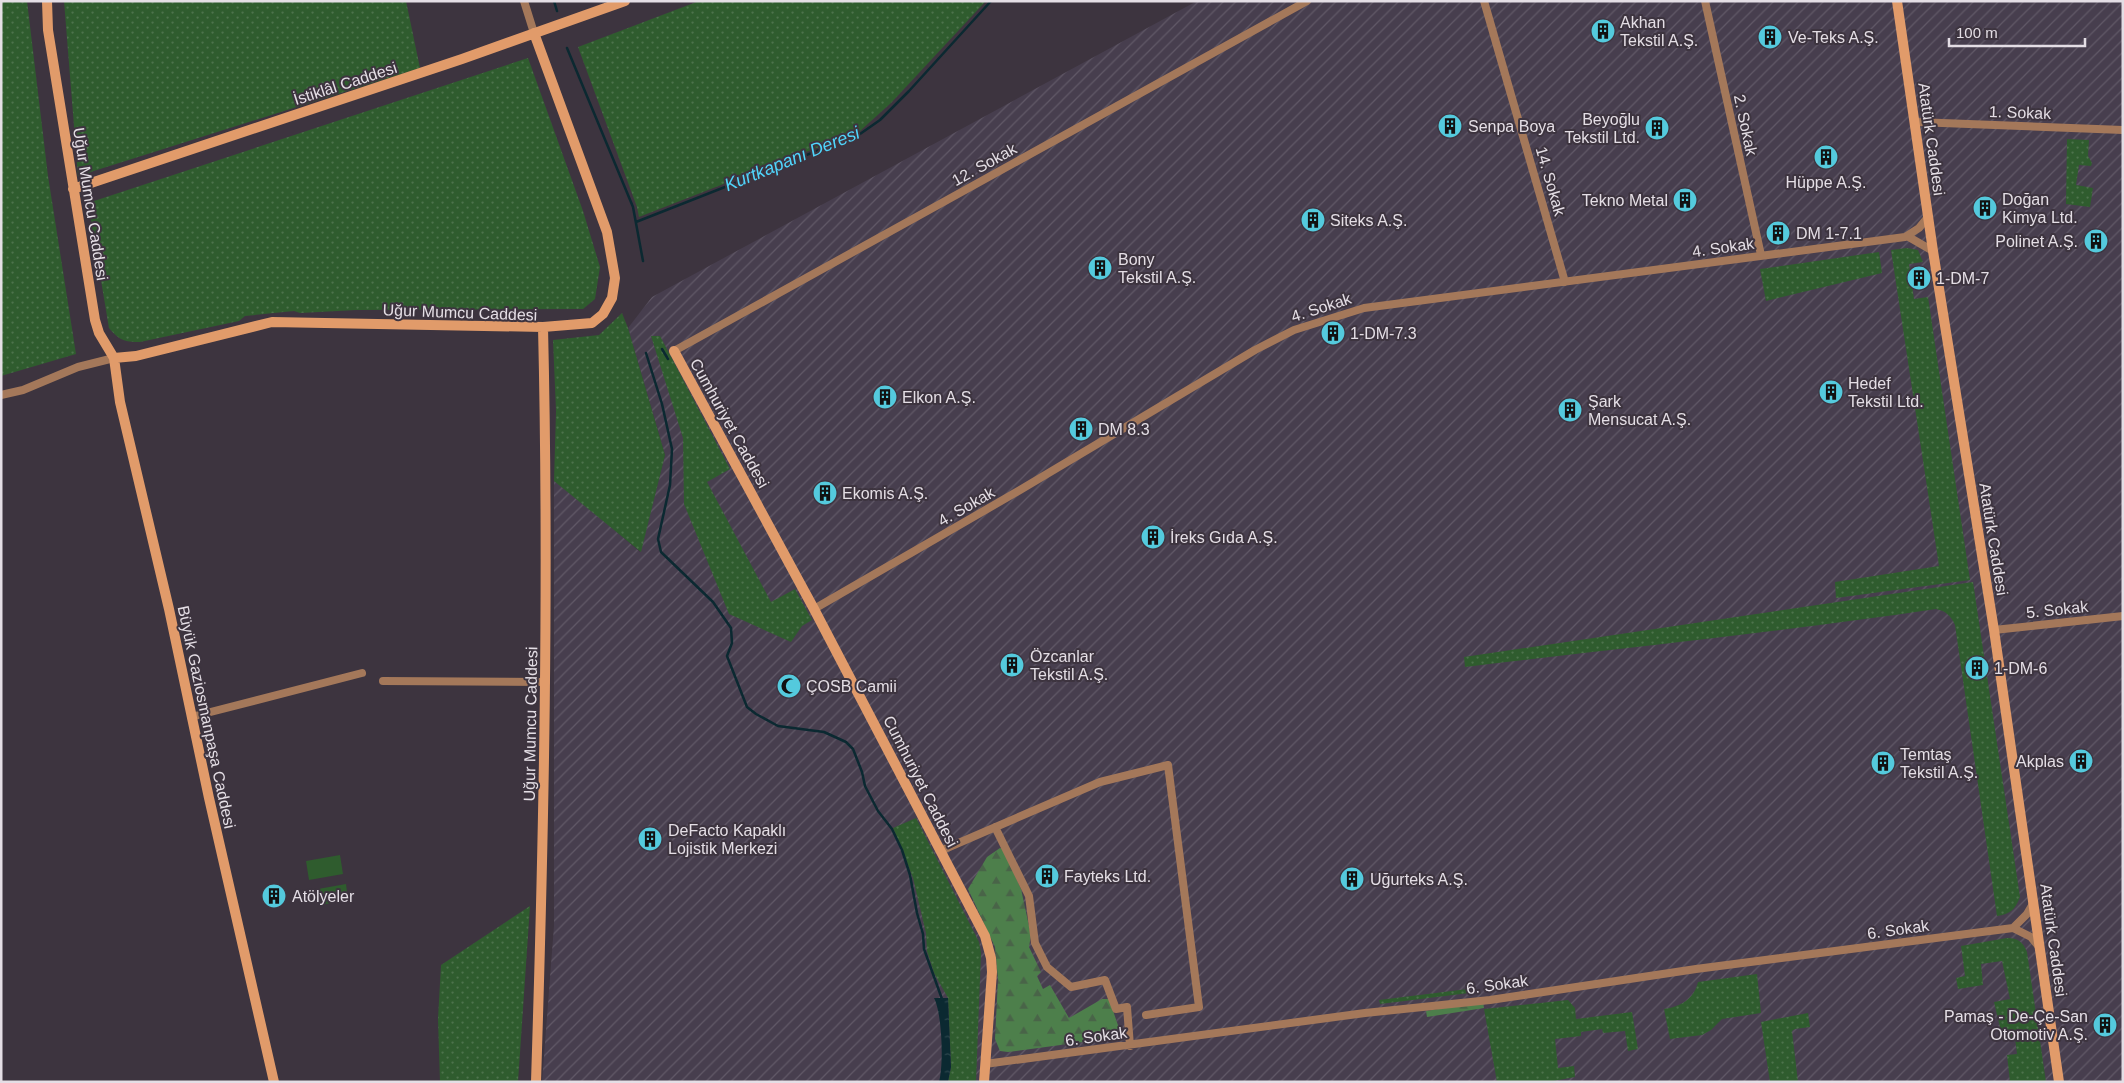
<svg xmlns="http://www.w3.org/2000/svg" width="2124" height="1083" font-family="Arial,sans-serif">
<style>
.industrial{fill:url(#industrial-furrows)}
.grass{fill:url(#grass-dots)}
.forest{fill:url(#forest-firs)}
.pitch{fill:#2f5c2e}
.water{fill:url(#water-ripples)}
.lines{fill:none;stroke-linecap:round;stroke-linejoin:round}
.stream{stroke:#0b2931;stroke-width:2.5}
.street{stroke:#a4785a;stroke-width:8}
.secondary{stroke:#e19b6a;stroke-width:10}
.labels{text-anchor:middle;stroke-width:4;stroke-linejoin:round;paint-order:stroke}
.poi-label{font-size:16px;fill:#e4dee5;stroke:#3d343f;text-anchor:start}
.street-label{font-size:16px;fill:#e4dee5;stroke:#3d343f}
.water-label{font-size:18px;font-style:italic;fill:#50d5fb;stroke:#3d343f}
</style>
<defs>
<pattern id="industrial-furrows" width="10" height="10" patternUnits="userSpaceOnUse" patternTransform="scale(1.25)"><rect width="10" height="10" fill="#473e4e"/><path d="M-1 1l2-2M0 10L10 0M9 11l2-2" fill="none" stroke="#615967"/></pattern>
<pattern id="grass-dots" width="8" height="8" patternUnits="userSpaceOnUse" patternTransform="scale(1.25)"><rect width="8" height="8" fill="#2f5c2e"/><path d="M2 2h.1M6 6h.1" fill="none" stroke="#4d734c" stroke-width="1.8" stroke-linecap="round"/></pattern>
<pattern id="forest-firs" width="22" height="20" patternUnits="userSpaceOnUse" patternTransform="scale(1.25)"><rect width="22" height="20" fill="#4d7f4b"/><path d="M5 1l3.5 6h-7zM16 11l3.5 6h-7z" fill="#496448"/></pattern>
<pattern id="water-ripples" width="26" height="14" patternUnits="userSpaceOnUse" patternTransform="scale(1.25)"><rect width="26" height="14" fill="#0b2931"/><path d="M2 4q2-2 4 0t4 0M15 11q2-2 4 0t4 0" fill="none" stroke="#2e484f"/></pattern>
</defs>
<rect width="100%" height="100%" fill="#3d343f"/>
<path class="industrial" d="M1197,1H2123V1082H542L554,926V478L640,552L665,455L628,328L652,297Z"/>
<path class="grass" d="M1,1H27L48,176L76,354L1,376Z
M64,1H406L420,68L78,176Z
M699,1H986L891,103L860,131L639,217L637,207L578,47Z
M528,58L583,211L600,267L595,299L583,309L356,310L300,313L294,311L245,316L239,321L140,342C124,342 119,340 109,328L88,203Z
M2067,139L2089,140L2088,156L2092,163L2091,166L2079,165L2076,185L2093,188L2090,207L2066,204Z
M1907,248L1918,250L1923,262L1909,264L1914,299L1928,297L1970,580L1836,598L1835,582L1939,566L1891,250Z
M1879,252L1882,273L1766,301L1760,269Z
M622,313L628,328L665,455L641,552L554,481L556,411L553,340L599,335Z
M651,336H660L730,469L707,482L771,602L795,589L812,620L802,626L791,642L729,614L684,504L683,438Z
M1973,582L2020,897C2015,910 2010,914 1997,916L1955,625C1951,616 1946,611 1936,609C1780,632 1622,648 1465,667L1464,657Z
M916,818L979,942L981,953L976,1082H948L951,1067L948,998L934,973L927,951L926,933L913,878L893,828Z
M530,906L518,1082H440L438,1019L441,965Z
M2007,938C2018,938 2023,942 2027,952L2046,1082H2010L2007,1055L2017,1054L2015,1038L2003,1040L1994,1002L2010,999L2002,961L1981,964L1983,985L1958,989L1956,978L1965,976L1961,946Z
M1757,974L1761,1013L1722,1019L1711,1030L1702,1035L1670,1039L1664,1009C1680,1007 1694,999 1698,982Z
M1468,989L1469,993L1380,1004L1379,1000Z
M1568,1000L1575,1008L1576,1019L1632,1012L1638,1049L1628,1051L1625,1031L1603,1033L1602,1029L1581,1032V1036L1555,1039L1558,1068L1574,1066L1575,1077L1548,1082H1497L1484,1009Z
M1808,1013L1810,1027L1795,1029L1792,1031L1798,1082H1770L1761,1022Z"/>
<path class="forest" d="M1000,848L1003,849L1021,889L1031,935L1029,947L1041,972L1037,976L1043,989L1050,985L1069,1018L1102,999H1109L1121,1034L1120,1037L1008,1052L1000,1051L995,1039L998,979L995,947L968,889L987,857Z
M1483,1002L1484,1008L1427,1017L1426,1011Z"/>
<path class="pitch" d="M340,855L343,874L309,880L306,861Z
M346,884L348,900L321,905L318,889Z"/>
<path class="water" d="M934,998H948L951,1067L948,1082H939C944,1064 942,1013 934,998Z"/>
<g class="lines">
<path class="stream" d="M554,1L557,11
M567,48L633,207L643,261
M636,222L860,134L880,120L909,91L991,1
M662,349L668,359
M646,353L662,404L672,449L670,485L658,539L661,552L713,602L731,628L732,643L727,656L747,707L756,714L778,726L824,732L846,742L853,749L862,772L865,786L878,811L892,829L902,850L910,875L917,913L923,934L924,949L942,999"/>
<path class="street" d="M524,1L534,33
M1484,1L1565,282
M1705,1L1761,255
M1916,122L2123,130
M1907,236L1933,251
M674,351L1307,1
M1,395L23,390L78,367L114,358
M814,609L1020,490L1255,350L1294,330L1364,308L1905,237L1919,228L1928,217
M1994,630L2123,616
M383,681L546,682
M191,717L362,673
M995,827L1029,896L1035,943L1047,967L1071,987L1105,980L1116,1009L1127,1007L1130,1046
M940,851L1100,782L1168,765L1199,1007L1146,1015
M2034,902L2027,914L2013,928L2031,937L2040,948
M985,1064L1365,1013L1490,1000L1696,969L2013,928"/>
<path class="secondary" d="M47,1L48,30L95,320L99,333L114,358L136,356L272,322L543,327L592,323L603,314L612,298L615,278L607,232L534,33
M1897,1L1933,251L1994,630L2059,1082
M73,189L462,59L625,1
M674,351L814,609L985,936L991,958L992,972L984,1082
M114,358L120,402L169,609L209,798L274,1082
M536,1082C544,830 549,579 543,327"/>
</g>
<defs>
<symbol id="building-disc" viewBox="-11 -11 22 22"><circle r="9.5" fill="#54cadd" stroke="#3d343f"/><path d="M-4-6H4V6H1V3H-1V6H-4ZM-2.5-4.3h1.7v1.8h-1.7ZM.8-4.3h1.7v1.8H.8ZM-2.5-1h1.7V.8h-1.7ZM.8-1h1.7V.8H.8Z" fill="#111"/></symbol>
<symbol id="mosque-disc" viewBox="-11 -11 22 22"><circle r="9.5" fill="#54cadd" stroke="#3d343f"/><path d="M3.5-4.9A6 6 0 1 0 3.5 4.9A5 5 0 1 1 3.5-4.9Z" fill="#111"/></symbol>
</defs>
<g fill-rule="evenodd">
<use href="#building-disc" x="1589" y="17" width="28" height="28"/>
<use href="#building-disc" x="1756" y="23" width="28" height="28"/>
<use href="#building-disc" x="1436" y="112" width="28" height="28"/>
<use href="#building-disc" x="1643" y="114" width="28" height="28"/>
<use href="#building-disc" x="1812" y="143" width="28" height="28"/>
<use href="#building-disc" x="1671" y="186" width="28" height="28"/>
<use href="#building-disc" x="1971" y="194" width="28" height="28"/>
<use href="#building-disc" x="1299" y="206" width="28" height="28"/>
<use href="#building-disc" x="1764" y="219" width="28" height="28"/>
<use href="#building-disc" x="2082" y="227" width="28" height="28"/>
<use href="#building-disc" x="1086" y="254" width="28" height="28"/>
<use href="#building-disc" x="1905" y="264" width="28" height="28"/>
<use href="#building-disc" x="1319" y="319" width="28" height="28"/>
<use href="#building-disc" x="1817" y="378" width="28" height="28"/>
<use href="#building-disc" x="871" y="383" width="28" height="28"/>
<use href="#building-disc" x="1556" y="396" width="28" height="28"/>
<use href="#building-disc" x="1067" y="415" width="28" height="28"/>
<use href="#building-disc" x="811" y="479" width="28" height="28"/>
<use href="#building-disc" x="1139" y="523" width="28" height="28"/>
<use href="#building-disc" x="998" y="651" width="28" height="28"/>
<use href="#building-disc" x="1963" y="654" width="28" height="28"/>
<use href="#mosque-disc" x="775" y="672" width="28" height="28"/>
<use href="#building-disc" x="2067" y="747" width="28" height="28"/>
<use href="#building-disc" x="1869" y="749" width="28" height="28"/>
<use href="#building-disc" x="636" y="825" width="28" height="28"/>
<use href="#building-disc" x="1033" y="862" width="28" height="28"/>
<use href="#building-disc" x="1338" y="865" width="28" height="28"/>
<use href="#building-disc" x="260" y="882" width="28" height="28"/>
<use href="#building-disc" x="2091" y="1011" width="28" height="28"/>
</g>
<g class="labels">
<g class="poi-label">
<text x="1620" y="28">Akhan<tspan x="1620" dy="18">Tekstil A.Ş.</tspan></text>
<text x="1788" y="43">Ve-Teks A.Ş.</text>
<text x="1640" y="125" text-anchor="end">Beyoğlu<tspan x="1640" dy="18">Tekstil Ltd.</tspan></text>
<text x="1468" y="132">Senpa Boya</text>
<text x="1826" y="188" text-anchor="middle">Hüppe A.Ş.</text>
<text x="2002" y="205">Doğan<tspan x="2002" dy="18">Kimya Ltd.</tspan></text>
<text x="1668" y="206" text-anchor="end">Tekno Metal</text>
<text x="1330" y="226">Siteks A.Ş.</text>
<text x="1796" y="239">DM 1-7.1</text>
<text x="2078" y="247" text-anchor="end">Polinet A.Ş.</text>
<text x="1118" y="265">Bony<tspan x="1118" dy="18">Tekstil A.Ş.</tspan></text>
<text x="1936" y="284">1-DM-7</text>
<text x="1350" y="339">1-DM-7.3</text>
<text x="1848" y="389">Hedef<tspan x="1848" dy="18">Tekstil Ltd.</tspan></text>
<text x="902" y="403">Elkon A.Ş.</text>
<text x="1588" y="407">Şark<tspan x="1588" dy="18">Mensucat A.Ş.</tspan></text>
<text x="1098" y="435">DM 8.3</text>
<text x="842" y="499">Ekomis A.Ş.</text>
<text x="1170" y="543">İreks Gıda A.Ş.</text>
<text x="1030" y="662">Özcanlar<tspan x="1030" dy="18">Tekstil A.Ş.</tspan></text>
<text x="1994" y="674">1-DM-6</text>
<text x="806" y="692">ÇOSB Camii</text>
<text x="1900" y="760">Temtaş<tspan x="1900" dy="18">Tekstil A.Ş.</tspan></text>
<text x="2064" y="767" text-anchor="end">Akplas</text>
<text x="668" y="836">DeFacto Kapaklı<tspan x="668" dy="18">Lojistik Merkezi</tspan></text>
<text x="1064" y="882">Fayteks Ltd.</text>
<text x="1370" y="885">Uğurteks A.Ş.</text>
<text x="292" y="902">Atölyeler</text>
<text x="2088" y="1022" text-anchor="end">Pamaş - De-Çe-San<tspan x="2088" dy="18">Otomotiv A.Ş.</tspan></text>
</g>
<g class="street-label">
<text transform="translate(345 83) rotate(-18)" y="6">İstiklâl Caddesi</text>
<text transform="translate(2020 112) rotate(2)" y="6">1. Sokak</text>
<text transform="translate(1746 125) rotate(78)" y="6">2. Sokak</text>
<text transform="translate(1932 139) rotate(82)" y="6">Atatürk Caddesi</text>
<text transform="translate(984 164) rotate(-29)" y="6">12. Sokak</text>
<text transform="translate(1551 181) rotate(74)" y="6">14. Sokak</text>
<text transform="translate(91 204) rotate(81)" y="6">Uğur Mumcu Caddesi</text>
<text transform="translate(1723 247) rotate(-8)" y="6">4. Sokak</text>
<text transform="translate(1321 307) rotate(-18)" y="6">4. Sokak</text>
<text transform="translate(460 312) rotate(2)" y="6">Uğur Mumcu Caddesi</text>
<text transform="translate(730 423) rotate(61)" y="6">Cumhuriyet Caddesi</text>
<text transform="translate(966 506) rotate(-30)" y="6">4. Sokak</text>
<text transform="translate(1994 539) rotate(81)" y="6">Atatürk Caddesi</text>
<text transform="translate(2057 609) rotate(-6)" y="6">5. Sokak</text>
<text transform="translate(207 717) rotate(78)" y="6">Büyük Gaziosmanpaşa Caddesi</text>
<text transform="translate(530 724) rotate(-89)" y="6">Uğur Mumcu Caddesi</text>
<text transform="translate(921 781) rotate(63)" y="6">Cumhuriyet Caddesi</text>
<text transform="translate(1898 929) rotate(-8)" y="6">6. Sokak</text>
<text transform="translate(2054 940) rotate(82)" y="6">Atatürk Caddesi</text>
<text transform="translate(1497 984) rotate(-8)" y="6">6. Sokak</text>
<text transform="translate(1096 1036) rotate(-8)" y="6">6. Sokak</text>
</g>
<g class="water-label">
<text transform="translate(792 159) rotate(-22)" y="6">Kurtkapanı Deresi</text>
</g>
</g>
<rect width="2124" height="1083" fill="none" stroke="#e4dee5" stroke-width="5"/>
<path d="M1949 38v8h136v-8" fill="none" stroke="#e4dee5" stroke-width="2.5"/>
<text x="1956" y="38" font-size="15" fill="#e4dee5" stroke="#3d343f" stroke-width="4" paint-order="stroke">100 m</text>
</svg>
